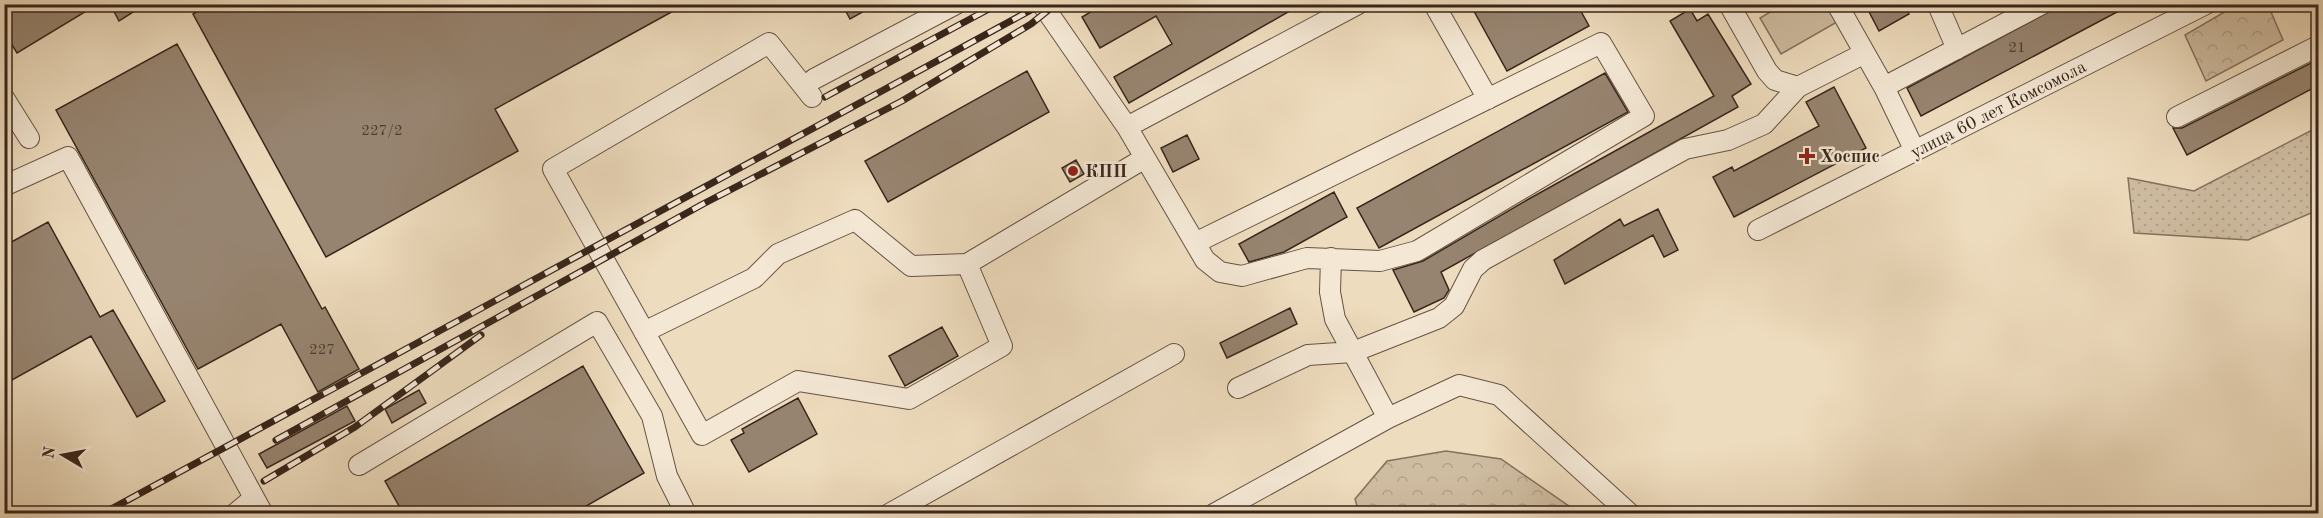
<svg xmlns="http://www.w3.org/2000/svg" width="2323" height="518" font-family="'Old Standard TT',serif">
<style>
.grass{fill:url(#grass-dots);stroke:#84715e;stroke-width:1.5}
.forest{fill:url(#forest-crowns);stroke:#84715e;stroke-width:1.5}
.garden{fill:#cfbda2;stroke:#84715e;stroke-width:1.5}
.building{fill:#978470;stroke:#38251b;stroke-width:1.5}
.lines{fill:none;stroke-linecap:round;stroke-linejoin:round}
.minor-casing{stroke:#665344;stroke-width:22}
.minor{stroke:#f4e8d5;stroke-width:20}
.rail-casing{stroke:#38251b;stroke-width:7}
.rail{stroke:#f4e8d5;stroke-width:4.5;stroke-dasharray:14;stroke-linecap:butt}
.poi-dot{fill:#8f2418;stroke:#f4e8d5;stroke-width:2}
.labels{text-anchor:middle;stroke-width:5;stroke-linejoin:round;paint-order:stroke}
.number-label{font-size:15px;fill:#503d30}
.street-label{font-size:18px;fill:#38251b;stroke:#f4e8d5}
.poi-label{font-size:18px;font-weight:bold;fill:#38251b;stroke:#f4e8d5;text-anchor:start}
</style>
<defs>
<pattern id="grass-dots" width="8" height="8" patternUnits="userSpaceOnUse" patternTransform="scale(1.5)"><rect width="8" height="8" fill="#cfbda2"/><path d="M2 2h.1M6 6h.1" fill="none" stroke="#b2a28b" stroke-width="1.8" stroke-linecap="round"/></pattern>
<pattern id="forest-crowns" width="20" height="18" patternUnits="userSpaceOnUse" patternTransform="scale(1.5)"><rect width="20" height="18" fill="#cfbda2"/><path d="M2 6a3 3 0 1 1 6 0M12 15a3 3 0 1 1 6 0" fill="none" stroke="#b2a28b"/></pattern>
</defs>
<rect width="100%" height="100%" fill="#eedcbe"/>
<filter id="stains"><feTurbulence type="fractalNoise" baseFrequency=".00333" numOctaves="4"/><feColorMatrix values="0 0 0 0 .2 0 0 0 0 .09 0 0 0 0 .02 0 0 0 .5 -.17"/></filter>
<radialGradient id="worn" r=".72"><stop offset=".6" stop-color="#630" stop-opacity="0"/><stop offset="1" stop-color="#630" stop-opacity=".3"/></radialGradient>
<path class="grass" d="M2318,127V210L2248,240L2134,233L2128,178L2194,191Z"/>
<path class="forest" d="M2238,4L2268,5L2283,40L2206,81L2185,35Z
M1446,451L1501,459L1579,513H1359L1355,499L1387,461Z"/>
<path class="garden" d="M1782,5H1826L1837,22L1781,54L1760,18Z"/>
<path class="building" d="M10,4H98L17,53L4,32V8Z
M110,4H146L119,21Z
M211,4H686L495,109L518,151L326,257L193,14Z
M842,4H877L850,19Z
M1104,4H1302L1129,103L1114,77L1172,44L1156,16L1100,48L1082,17Z
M1470,4H1577L1589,26L1507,71Z
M1865,4H1904L1909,14L1879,31Z
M2063,4H2132L1921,116L1907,88Z
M1690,9L1697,21L1708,14L1751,84L1732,96L1738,107L1441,272L1449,290L1444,298L1414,312L1393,270L1423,261L1527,200L1714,96L1670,21Z
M177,44L322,309L325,307L359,369L318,392L281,324L198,369L56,110Z
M2319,59V85L2187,155L2173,128H2182Z
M1027,71L1049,112L888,202L865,161Z
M1605,73L1628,112L1379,248L1357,208Z
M1834,87L1866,148L1734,217L1713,177L1732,167L1734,171L1819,126L1806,102Z
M1187,135L1199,159L1173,172L1161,148Z
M1076,160L1084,174L1070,182L1062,168Z
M1334,192L1347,217L1284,252L1249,262L1239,244Z
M1658,209L1678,250L1664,257L1653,235L1565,284L1554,260L1620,219L1624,226Z
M48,222L100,317L113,310L165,401L137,417L91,336L12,380L4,367V246Z
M1290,308L1297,324L1227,358L1220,343Z
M942,327L958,356L905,386L889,356Z
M583,366L644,473L574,513H403L385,481Z
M419,390L426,403L392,423L385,409Z
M798,398L817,434L749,472L731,440L744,433L742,429Z
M347,406L355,421L267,468L259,454Z"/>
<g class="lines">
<defs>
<path id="minor" d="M1042,4L1127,127L1205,260L1220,272L1242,276L1307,258L1380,261L1417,251L1644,116L1601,43L1195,243
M1434,4L1488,99
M1729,4L1767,71L1775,80L1798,87
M1837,4L1884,87L1915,151
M1938,5L1957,49
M814,79L956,4
M1884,87L2042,4
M812,97L769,43L553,169L702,435L798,381L909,399L1002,346L967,264L1145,158
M4,98L29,138
M2177,117L2318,46
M1127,127L1358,4
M4,186L68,157L263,514
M1758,230L2206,4
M1331,258L1330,292L1335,319L1388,418
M644,332L754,278L778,254L855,220L911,266L967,264
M1238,388L1308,355L1353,352L1439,318L1454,306L1473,269L1483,260L1685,149L1728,140L1764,124L1798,87L1863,54
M359,465L597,322L652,416L667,476L686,514
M235,514L254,498
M889,514L1174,354
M1214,514L1388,418L1459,385L1499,395L1630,514"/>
</defs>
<use href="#minor" class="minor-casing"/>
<use href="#minor" class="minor"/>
<defs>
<path id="rail" d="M825,97L998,4
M276,440L703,204L902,101L1031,24L1056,4
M264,481L355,427L481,335
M102,514L1042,4"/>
</defs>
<use href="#rail" class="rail-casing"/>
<use href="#rail" class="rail"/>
</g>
<g class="poi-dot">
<path d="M1804 147h6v6h6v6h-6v6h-6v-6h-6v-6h6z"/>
<circle cx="1073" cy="171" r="6"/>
</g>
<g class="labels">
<g class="number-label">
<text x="2017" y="52">21</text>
<text x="382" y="135">227/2</text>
<text x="322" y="354">227</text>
</g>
<g class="street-label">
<text transform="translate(1998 109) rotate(-27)" y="6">улица 60 лет Комсомола</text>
</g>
<g class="poi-label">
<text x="1820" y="162">Хоспис</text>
<text x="1085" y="177">КПП</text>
</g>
</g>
<rect width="2323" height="518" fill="none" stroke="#eedcbe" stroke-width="24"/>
<rect x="6" y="6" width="2311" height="506" fill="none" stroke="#38251b" stroke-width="3"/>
<rect x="12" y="12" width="2299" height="494" fill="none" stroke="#38251b" stroke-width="1.5"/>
<g transform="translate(63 455) rotate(280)" stroke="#f4e8d5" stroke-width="4.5" paint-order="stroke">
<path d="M0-4.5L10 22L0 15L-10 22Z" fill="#38251b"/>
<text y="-9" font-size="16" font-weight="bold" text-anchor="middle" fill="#38251b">N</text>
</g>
<rect width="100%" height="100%" filter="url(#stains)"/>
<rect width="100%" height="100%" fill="url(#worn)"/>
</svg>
